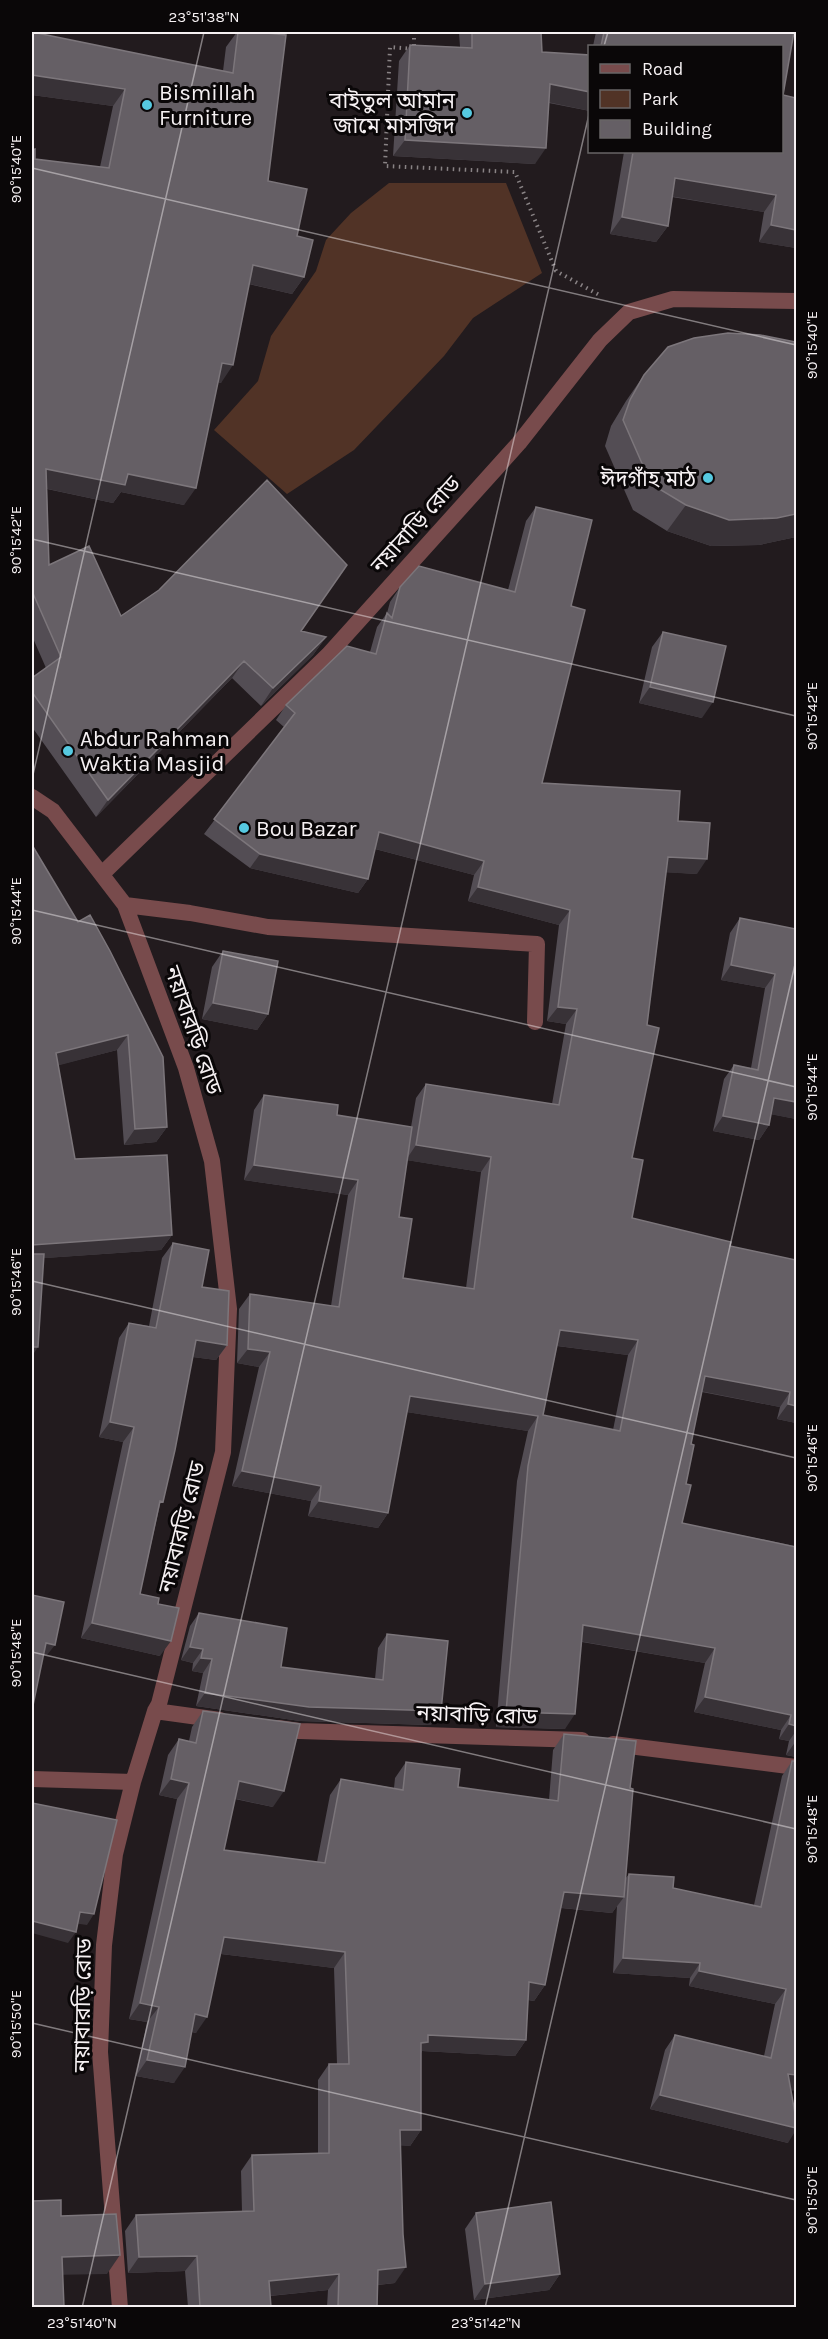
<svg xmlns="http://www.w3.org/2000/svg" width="828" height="2339" font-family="Karla,'Noto Sans Bengali',sans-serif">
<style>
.green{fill:#513326}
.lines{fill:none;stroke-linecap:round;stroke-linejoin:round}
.path{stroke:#898385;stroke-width:4;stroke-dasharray:1.5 4.5;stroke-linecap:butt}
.minor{stroke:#784b4c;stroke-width:16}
.wall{fill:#534d54;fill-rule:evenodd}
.shaded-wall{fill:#383237}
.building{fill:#655f65;stroke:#7c767b;stroke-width:1.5;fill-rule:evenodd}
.ticks{fill:none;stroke:#f6f1f3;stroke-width:1.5;stroke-opacity:0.45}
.poi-dot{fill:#56c9e0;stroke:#0a0708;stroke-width:2}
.labels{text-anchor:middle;stroke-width:6;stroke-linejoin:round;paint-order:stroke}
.poi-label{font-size:22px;fill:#f6f1f3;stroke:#0a0708;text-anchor:start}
.street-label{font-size:22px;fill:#f6f1f3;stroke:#0a0708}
.neatline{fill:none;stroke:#f6f1f3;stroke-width:2}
.ticks-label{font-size:15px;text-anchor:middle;fill:#f6f1f3}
</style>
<rect width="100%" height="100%" fill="#221b1e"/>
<path class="green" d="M389,183H506L542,273L473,318L444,356L354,450L287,494L214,430L258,381L271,336L316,271L326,240L351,213Z"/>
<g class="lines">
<path class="path" d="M414,32V49L390,47L385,166L515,172L556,271L601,296"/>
<path class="minor" d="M32,797L53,811L125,905L186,1068L212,1161L229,1309L223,1452L159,1704L155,1711L133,1782L115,1854L104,1945L100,2052L120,2308
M102,874L328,655L519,443L600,340L629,312L673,299L796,301
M125,905L190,913L268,927L537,944L535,1022
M155,1711L220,1720
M278,1728L299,1731L582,1740
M613,1744L796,1767
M32,1779L133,1782"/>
</g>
<path class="wall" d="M32,32L223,71L226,47L237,32H256L268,181L297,236L304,277L292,294L249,284L221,383L218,382L184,505L121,492L113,503L47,489L49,565L121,616L301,631L326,637L313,655L261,706L232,678L96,817L32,727V678L46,668L32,636V150L35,159L100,167L113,106L32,95Z
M459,32H541L542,52L590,55V111L549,103L535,164L393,156L399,61L410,45L460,47Z
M596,32H794L783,95L796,98V248L759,242L764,212L672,197L668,226L656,242L610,234L624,152H782V46H593Z
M796,342V537L759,545L711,546L667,531L633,510L605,446L611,426L626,401L644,375Z
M536,507L571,606L542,783L678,821L697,874L666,872L647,1025L632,1158V1218L730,1246L796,1260V1423L777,1419L780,1407L702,1392L691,1444L682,1523L795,1546L796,1540V1757L786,1755L789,1741L779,1739L781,1730L694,1712L705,1663L582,1642L565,1729L496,1727L517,1481L528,1431L407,1412L388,1513L378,1528L308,1516L311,1501L232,1486L259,1367L237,1363L239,1309L250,1294L331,1306L348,1195L244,1180L254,1110L264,1095L337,1115L411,1127L416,1098L426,1084L552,1104L566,1024L547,1021L559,925L468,901L474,875L375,849L368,879L358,893L250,868L204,834L284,727L276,720L286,705L370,652L377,627L387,613L390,602L400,587L508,590L526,521ZM407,1160L481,1172L466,1288L403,1278L399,1217ZM557,1346L628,1355L613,1430L543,1415Z
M663,632L702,718L639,703L652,647Z
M32,845L78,922L90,915L167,1127L156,1142L124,1145L117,1050L58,1065L75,1159L172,1235L161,1250L44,1258Z
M740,918L796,929V1119L771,1114L769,1125L759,1140L713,1131L724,1079L734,1065L751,1068L765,988L721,980L730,933Z
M223,951L268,1014L257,1030L202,1019L212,967Z
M173,1243L202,1287L227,1345L216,1360L193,1357L140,1594L158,1604L160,1656L81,1638L123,1442L99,1437L119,1338L129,1323L149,1326L162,1258Z
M199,1613L281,1667L375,1679L378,1648L387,1634L431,1725L300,1721L196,1706L203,1673L192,1671L193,1663L181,1660L190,1626Z
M203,1711L273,1807L235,1799L224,1850L317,1862L330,1795L341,1779L394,1788L395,1778L406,1762L458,1787L549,1800L553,1750L564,1734L630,1788L625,1879L629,1874L673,1888L754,1905L782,1776L792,1761L791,2090L788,2143L650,2109L665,2050L675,2035L764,2056L775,2004L689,1986L690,1978L613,1973L617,1906L612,1913L561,1908L545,1985L534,2001L528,2000L526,2040L515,2056L422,2051L421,2053V2130L410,2146L401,2145L395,2283L378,2285L377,2307H327L328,2290L270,2296L271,2307H188L185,2271L128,2273L125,2231L136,2215L242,2212L241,2171L252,2155L318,2153V2080L329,2064H337L334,1968L221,1954L196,2033L192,2032L174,2083L136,2076L147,2022L129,2019L177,1799L159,1795L168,1755L179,1739L189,1741L192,1727Z
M476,2213L560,2274L549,2290L474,2300L465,2229Z"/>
<path class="shaded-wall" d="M32,75L125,89L113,106L32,95Z
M550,84L590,92V111L538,100Z
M405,140L546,148L535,164L393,156Z
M675,178L776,195L764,212L664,195Z
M622,217L668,226L656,242L610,234Z
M771,225L796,230V248L759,242Z
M253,265L304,277L292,294L241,282Z
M222,363L233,365L221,383L209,380Z
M46,469L128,474L196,488L184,505L121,492L113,503L34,486Z
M686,505L796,514V537L759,545L711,546L667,531Z
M326,637L313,655L261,706L273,688Z
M244,661L232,678L96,817L108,800Z
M650,687L713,702L702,718L639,703Z
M379,832L484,861L474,875L368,847Z
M260,854L368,879L358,893L250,868Z
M668,857L707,859L697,874L658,872Z
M478,887L570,910L559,925L468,901Z
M731,965L775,974L765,988L721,980Z
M213,1003L268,1014L257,1030L202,1019Z
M558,1007L577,1009L566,1024L547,1021Z
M128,1035L117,1050L45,1069L56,1053Z
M774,1098L796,1102V1119L764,1113Z
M723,1116L769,1125L759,1140L713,1131Z
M167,1127L156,1142L124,1145L135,1129Z
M416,1145L491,1157L481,1172L406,1160Z
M254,1165L358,1180L348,1195L244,1180Z
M172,1235L161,1250L32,1259V1245Z
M560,1330L638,1340L628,1355L550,1345Z
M196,1340L227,1345L216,1360L185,1356Z
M32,1347H38L32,1356Z
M248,1349L270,1352L259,1367L237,1363Z
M705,1376L790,1392L780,1407L695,1390Z
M410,1396L538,1416L528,1431L400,1411Z
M788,1404L796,1406V1423L777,1419Z
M110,1422L134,1427L123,1442L99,1437Z
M242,1471L321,1486L311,1501L232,1486Z
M319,1501L388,1513L378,1528L308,1516Z
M92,1623L171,1641L160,1656L81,1638Z
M583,1625L715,1648L705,1663L573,1640Z
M46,1643L55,1645L47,1655L39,1653Z
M190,1647L203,1649L193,1663L181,1660Z
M201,1658L212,1659L203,1673L192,1671Z
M205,1693L441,1711L431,1725L300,1721L196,1706Z
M705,1697L791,1715L781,1730L694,1712Z
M506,1712L575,1714L565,1729L496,1727Z
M789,1724L796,1726V1731L789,1741L779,1739Z
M796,1741V1757L786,1755Z
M171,1779L189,1783L177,1799L159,1795Z
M239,1781L284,1791L273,1807L228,1797Z
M564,1892L624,1897L612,1913L553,1907Z
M80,1912L94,1914L87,1925L73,1923Z
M32,1921L76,1932L68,1943L32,1933Z
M224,1937L345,1952L334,1968L213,1953Z
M623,1958L700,1963L690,1978L613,1973Z
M699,1971L786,1989L775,2004L689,1986Z
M529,1982L545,1985L534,2001L518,1998Z
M140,2003L159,2007L147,2022L129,2019Z
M195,2014L207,2017L196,2033L184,2030Z
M428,2035L526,2040L515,2056L422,2051L417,2058L421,2043Z
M147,2060L185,2067L174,2083L136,2076Z
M788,2074L796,2075V2091L777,2089Z
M660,2095L796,2128V2130L788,2143L650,2109Z
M400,2130H421L410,2146L389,2145Z
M120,2255L107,2274L50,2275L62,2257Z
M197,2256L185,2271L128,2273L139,2257Z
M406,2267L395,2283L367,2286L378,2270Z
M339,2274L328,2290L258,2297L269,2281Z
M560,2274L549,2290L474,2300L485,2284Z"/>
<path class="building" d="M32,32L233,73L238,32H256L286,35L268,181L307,189L297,236L313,240L304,277L253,265L233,365L222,363L196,488L128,474L125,485L46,469L49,565L89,546L121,616L159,590L267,480L347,565L301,631L326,637L273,688L244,661L108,800L32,692V678L61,657L32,591V150L35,149V159L109,168L125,89L32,75Z
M472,32H541L542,52L590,55V92L550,84L546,148L405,140L410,45L472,48Z
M604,32H794L783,95L796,98V230L771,225L776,195L675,178L668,226L622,217L633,152H782V46H601Z
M728,333L760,335L796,342V514L777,518L729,520L686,505L651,484L623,420L630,400L644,375L668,347L694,338Z
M536,507L592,520L571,606L585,610L542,783L680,791L678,821L710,823L707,859L668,857L647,1025L659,1028L632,1158L643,1160L632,1218L731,1242L730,1246L796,1260V1406L788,1404L790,1392L705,1376L691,1444L694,1445L686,1484L691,1485L682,1523L796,1547V1726L789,1724L791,1715L705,1697L715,1648L583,1625L575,1714L506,1712L528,1466L538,1416L410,1396L388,1513L319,1501L321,1486L242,1471L270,1352L248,1349L250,1294L339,1307L358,1180L254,1165L264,1095L338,1105L337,1115L412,1127L399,1217L412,1219L403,1278L474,1289L491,1157L416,1145L426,1084L559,1105L577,1009L558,1007L570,910L478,887L484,861L379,832L368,879L260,854L214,819L295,713L286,705L347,646L376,654L387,613L392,618L400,587L419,566L515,592ZM560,1330L638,1340L620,1431L543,1415Z
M663,632L726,646L713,702L650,687Z
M32,845L78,922L90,915L110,951L163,1057L167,1127L135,1129L128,1035L56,1053L75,1159L167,1155L172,1235L32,1245Z
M740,918L796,929V1102L774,1098L769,1125L723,1116L734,1065L758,1070L775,974L731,965Z
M223,951L278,961L268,1014L213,1003Z
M173,1243L209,1250L202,1287L229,1291L227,1345L196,1340L175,1450L163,1502L160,1501L140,1594L159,1598L158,1604L179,1608L171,1641L92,1623L134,1427L110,1422L129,1323L156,1328Z
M32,1254H44L38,1347H32Z
M32,1595L64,1602L55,1645L46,1643L32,1710Z
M199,1613L287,1628L281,1667L383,1680L387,1634L448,1641L441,1711L309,1707L205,1693L212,1659L201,1658L203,1649L190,1647Z
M203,1711L300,1724L284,1791L239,1781L224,1850L325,1863L341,1779L403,1790L406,1762L460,1769L458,1787L558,1801L564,1734L636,1741L630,1788L633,1789L624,1897L564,1892L545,1985L529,1982L526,2040L428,2035V2042L421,2043V2130H400L403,2234L406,2267L378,2270L377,2307H338L339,2274L269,2281L271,2307H200L197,2256L139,2257L136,2215L254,2211L252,2155L329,2153V2064H349L345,1952L224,1937L207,2017L195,2014L185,2067L147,2060L159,2007L140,2003L189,1783L171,1779L179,1739L196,1743Z
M792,1761H796V2075L788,2074L796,2119V2128L660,2095L675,2035L771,2058L786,1989L699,1971L700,1963L623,1958L629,1874L674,1877L673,1888L761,1907Z
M32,1803L117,1820L94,1914L80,1912L76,1932L32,1921Z
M61,2200V2216L116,2214L120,2255L62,2257L64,2307H32V2201Z
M551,2202L560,2274L485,2284L476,2213Z"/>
<path class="ticks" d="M604,46L608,32M32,168L796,345M32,539L796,716M32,779L204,32M32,910L796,1087M32,1281L796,1458M32,1652L796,1829M32,2023L796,2200M82,2308L590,110M485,2308L796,960"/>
<g class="poi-dot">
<circle cx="147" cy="105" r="6"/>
<circle cx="467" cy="113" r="6"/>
<circle cx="708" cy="478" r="6"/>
<circle cx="68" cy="751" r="6"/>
<circle cx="244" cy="828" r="6"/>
</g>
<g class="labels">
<g class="poi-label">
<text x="159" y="100">Bismillah<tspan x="159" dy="25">Furniture</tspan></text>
<text x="455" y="108" text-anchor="end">বাইতুল আমান<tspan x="455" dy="25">জামে মাসজিদ</tspan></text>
<text x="696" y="486" text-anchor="end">ঈদগাঁহ মাঠ</text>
<text x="80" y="746">Abdur Rahman<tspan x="80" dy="25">Waktia Masjid</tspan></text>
<text x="256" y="836">Bou Bazar</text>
</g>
<g class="street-label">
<text transform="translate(415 524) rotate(-48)" y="8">নয়াবাড়ি রোড</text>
<text transform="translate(194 1030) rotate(71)" y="8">নয়াবারড়ি রোড</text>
<text transform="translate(181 1527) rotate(-76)" y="8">নয়াবারড়ি রোড</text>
<text transform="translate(477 1714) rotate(2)" y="8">নয়াবাড়ি রোড</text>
<text transform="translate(82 2005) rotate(-89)" y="8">নয়াবারড়ি রোড</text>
</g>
</g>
<rect width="828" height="2339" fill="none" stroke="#0a0708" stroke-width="66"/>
<rect x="588" y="45" width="195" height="108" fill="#0a0708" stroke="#686566" stroke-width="1.5"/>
<rect x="600" y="64" width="30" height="9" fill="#784b4c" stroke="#686566" stroke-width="1.5"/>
<text x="642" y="75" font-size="18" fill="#f6f1f3">Road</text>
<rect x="600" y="90" width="30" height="18" fill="#513326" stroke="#686566" stroke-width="1.5"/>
<text x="642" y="105" font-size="18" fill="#f6f1f3">Park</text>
<rect x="600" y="120" width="30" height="18" fill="#655f65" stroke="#686566" stroke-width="1.5"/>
<text x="642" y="135" font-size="18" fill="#f6f1f3">Building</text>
<rect x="33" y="33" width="762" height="2273" class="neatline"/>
<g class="ticks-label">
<text x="204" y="22">23°51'38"N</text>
<text transform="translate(16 169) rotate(-90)" y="5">90°15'40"E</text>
<text transform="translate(812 345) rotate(-90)" y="5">90°15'40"E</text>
<text transform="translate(16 540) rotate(-90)" y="5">90°15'42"E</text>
<text transform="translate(812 716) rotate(-90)" y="5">90°15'42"E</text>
<text transform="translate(16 911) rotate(-90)" y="5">90°15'44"E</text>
<text transform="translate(812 1087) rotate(-90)" y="5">90°15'44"E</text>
<text transform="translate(16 1282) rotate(-90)" y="5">90°15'46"E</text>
<text transform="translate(812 1458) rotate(-90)" y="5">90°15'46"E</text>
<text transform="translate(16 1653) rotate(-90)" y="5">90°15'48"E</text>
<text transform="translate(812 1829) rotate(-90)" y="5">90°15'48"E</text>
<text transform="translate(16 2024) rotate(-90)" y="5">90°15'50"E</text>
<text transform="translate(812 2200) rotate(-90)" y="5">90°15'50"E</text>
<text x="82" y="2328">23°51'40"N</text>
<text x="486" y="2328">23°51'42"N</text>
</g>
</svg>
